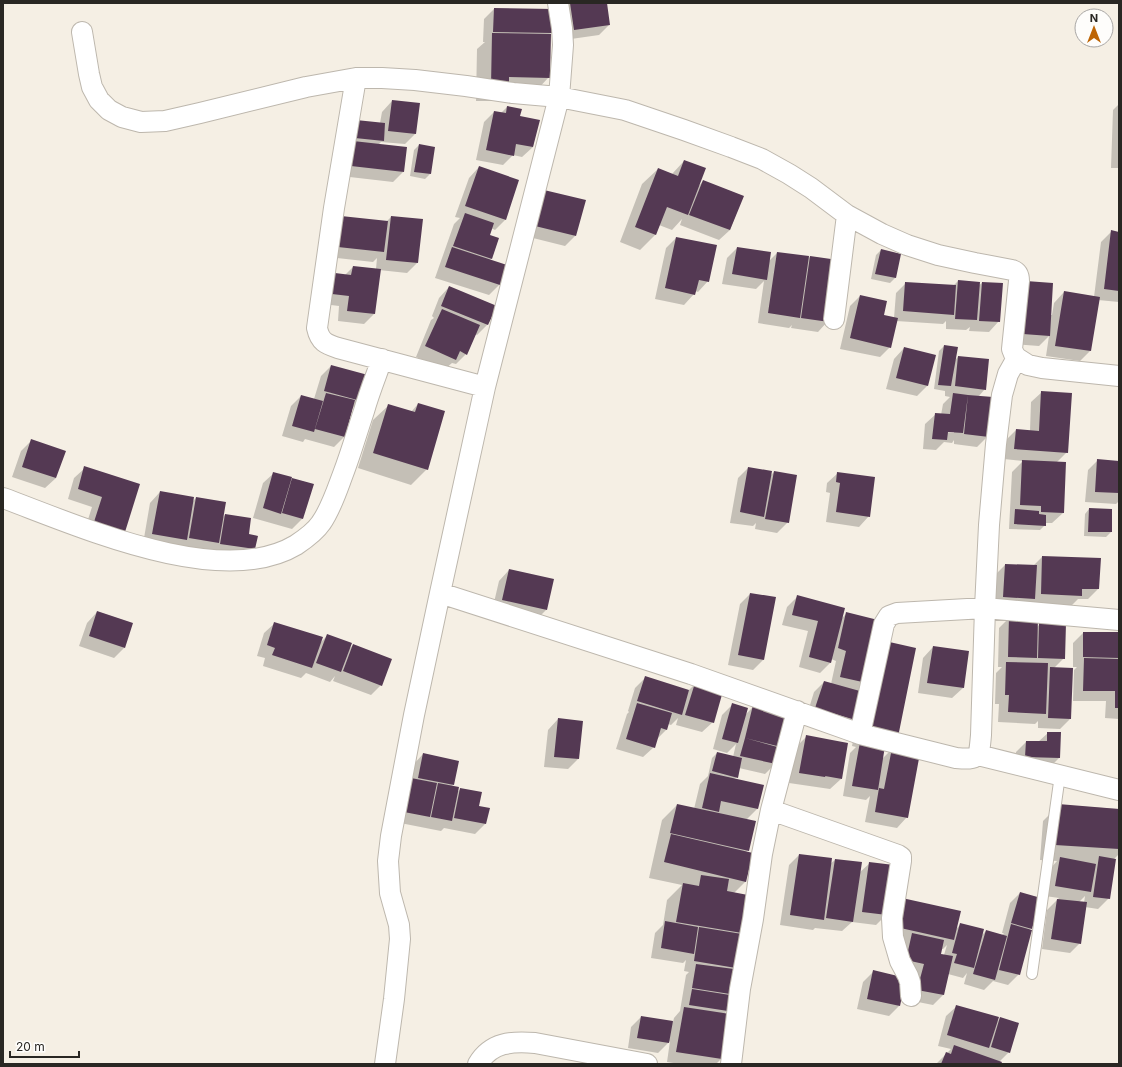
<svg xmlns="http://www.w3.org/2000/svg" width="1122" height="1067" font-family="Inter,sans-serif">
<style>
.shadow{fill:#0003;fill-rule:evenodd}
.building{fill:#543953}
.lines{fill:none;stroke-linecap:round;stroke-linejoin:round}
.service-casing{stroke:#bdb7ad;stroke-width:12}
.minor-casing{stroke:#bdb7ad;stroke-width:22}
.service{stroke:#fff;stroke-width:10}
.minor{stroke:#fff;stroke-width:20}
</style>
<rect width="100%" height="100%" fill="#f5efe4"/>
<path class="shadow" d="M561,3H606L609,25L599,35L564,40Z
M494,9L551,33L549,35V77L534,93L502,92L493,101H476L477,49L485,42H483L484,19Z
M392,101L419,104L415,134L405,144L381,142L378,145L403,172L393,182L341,176L352,126L380,123L382,112Z
M1119,104V168H1111L1113,110Z
M507,107L519,117L538,121L533,147L522,157L513,155L503,165L476,160L484,122L494,112L501,113Z
M419,145L430,174L425,179L410,176L414,150Z
M684,161L698,187L703,181L743,196L730,230L719,240L680,225L682,219L672,230L659,225L655,235L640,250L620,242L642,184L658,169L672,174Z
M479,167L505,220L495,230L491,228L489,236L498,239L491,259L489,261L505,266L499,285L489,295L435,278L454,224L460,218L455,217L469,178Z
M534,202L575,236L565,246L525,236Z
M391,217L417,263L407,273L379,270L374,314L364,324L338,321L339,306L323,304L325,284L335,274L345,275L353,267L376,269L377,258L373,262L328,257L331,227L386,222Z
M1111,232L1119,233V302L1098,300L1090,351L1080,361L1046,356L1049,336L1039,346L1013,344L1052,284L1050,315H1052L1054,303L1064,292L1094,297L1101,242Z
M676,238L708,281L698,292L695,291L694,294L684,305L655,299L666,248Z
M737,248L769,261L777,253L837,261L828,321L818,332L791,328L792,325L789,328L758,323L764,281L756,289L722,284L727,258Z
M881,250L900,254L895,278L890,283L871,279L876,255Z
M958,281L978,286L982,283L999,321L989,332L969,331L970,327L966,330L946,329V321L943,324L896,321L890,347L880,357L840,349L850,306L860,296L882,315L894,318L896,293L906,283L953,286Z
M449,287L495,306L487,325L477,335L475,334L466,354L456,364L452,363L445,369L416,357L431,320L434,318L432,316L439,298Z
M944,346L954,361L958,357L985,389L978,397L988,436L977,447L954,444V440L952,443L944,442L936,450L923,449L925,424L936,414L941,415L943,404L950,397L945,396V391L934,389L939,351ZM954,431V433L943,432Z
M904,348L935,356L927,386L917,396L886,389L894,359Z
M331,366L360,401L352,409L344,437L334,447L305,439L303,442L282,436L291,406L301,396L314,399L321,376Z
M1042,392L1067,452L1057,462L1063,513L1052,523H1045V525L1040,530L1009,529L1012,472L1023,461L1004,459L1006,440L1016,430L1030,431L1031,402Z
M418,404L427,469L411,485L358,468L373,420L389,405L411,412Z
M31,441L56,478L45,488L12,477L21,451Z
M1098,460L1119,462V501L1116,504L1085,502L1088,470Z
M85,468L139,485L84,532L92,507L68,499L74,478Z
M748,468L770,476L774,472L788,522L777,533L755,529L756,523L753,526L730,523L738,478Z
M274,473L289,482L293,479L312,484L302,519L292,529L253,518L263,483Z
M838,473L869,516L859,527L826,522L830,493L826,492L827,483Z
M160,492L193,501L196,498L222,518L225,515L254,549L244,559L143,544L150,503Z
M1089,509L1111,532L1106,537L1084,536L1085,514Z
M1042,557L1098,589L1088,599H1078L1071,606L1031,604V601L1023,608L993,607L995,575L1005,565L1033,566Z
M509,570L546,610L536,620L492,611L499,581Z
M750,594L775,598L763,660L753,670L728,665L740,604Z
M797,597L841,619L847,613L883,751L881,760L892,749L907,817L897,828L865,822L870,796L866,800L843,796L850,753L856,747L852,746L857,721L806,718L814,692L824,682L831,684L836,661L831,659L830,663L820,673L799,667L808,631L782,625L787,607ZM864,685L863,693L858,692Z
M97,612L124,648L114,658L79,646L87,623Z
M1010,617L1037,627L1040,624L1064,658L1054,668L1070,719L1060,729L1038,728V721L1035,724L998,722L999,704H995L996,673L1002,667H998L999,628Z
M275,623L320,643L328,635L348,650L353,645L381,685L371,695L333,681L335,676L330,682L306,673L301,678L263,666L265,658L257,656L264,633Z
M1083,633H1119V719L1105,718L1106,701H1073L1074,670L1077,667H1073V643Z
M933,647L963,688L952,698L918,693L923,658Z
M646,677L688,691L695,684L713,722L702,732L676,725L678,718L671,725L668,724L666,730L656,740L654,747L643,757L616,749L627,714L629,712L628,711L635,688Z
M732,705L745,715L754,706L788,714L775,764L765,774L739,768L737,777L734,779L763,786L757,809L746,820L748,850L746,852V881L734,893L741,933L739,934L735,967L733,969L727,1011L724,1014L721,1059L716,1064H680L667,1062L670,1041L658,1053L628,1048L631,1027L641,1017L673,1022L674,1018L680,1011L686,975L689,972L684,971L686,960L683,963L651,958L655,933L663,925L667,900L682,885L649,878L662,820L677,805L694,809L700,784L708,776L712,758L717,753L733,757L736,744L727,753L713,749L722,715Z
M558,719L578,759L568,769L544,767L548,730Z
M1048,733L1059,758L1049,768L1016,767V752L1026,742H1038Z
M807,736L841,779L830,789L789,783L796,747Z
M423,754L453,785L451,787L457,792L461,789L478,807L485,824L475,834L444,828L441,831L395,822L413,765Z
M1059,805L1119,809V854L1113,860L1109,898L1098,909L1085,907L1080,943L1070,953L1042,949L1047,910L1059,898L1045,896L1050,869L1057,861L1040,860L1043,821ZM1085,896L1084,903L1079,902Z
M799,855L830,864L835,860L859,873L870,863L886,915L876,925L852,922L842,931L815,928L813,930L780,925L789,865Z
M1020,893L1031,928L1029,930L1019,974L1008,985L993,981L984,990L964,984L967,973L963,978L948,974L943,995L933,1005L908,1000L902,944L905,941L886,937L892,909L956,929L961,924L982,935L986,931L1002,935L1004,933H1002L1010,903ZM947,945L944,955L940,954L941,949H943Z
M873,972L899,1006L889,1016L857,1009L863,982Z
M957,1006L996,1023L1000,1018L1009,1052L999,1062L1000,1064H936L951,1049L938,1046L946,1016Z"/>
<path class="building" d="M570,3H607L610,25L574,30Z
M494,8L553,9L552,33L493,32Z
M492,33L551,34L550,78L509,77V86H491Z
M392,100L420,103L416,134L388,131Z
M507,106L522,109L520,116L540,120L533,147L516,144L514,156L486,150L494,111L506,113Z
M356,120L385,123L384,141L355,138Z
M353,141L407,147L404,172L351,166Z
M419,144L435,147L431,174L414,172Z
M684,160L706,168L688,215L667,207L656,235L635,227L658,168L678,176Z
M479,166L519,180L506,220L465,206Z
M703,180L744,196L730,230L689,215Z
M544,190L586,200L576,236L535,226Z
M465,213L494,223L490,235L499,238L492,259L453,246Z
M341,216L388,221L384,252L338,247Z
M391,216L423,219L418,263L386,260Z
M1111,230L1119,232V291L1104,289Z
M676,237L717,245L709,282L699,280L695,295L665,288Z
M452,247L507,265L500,285L445,267Z
M737,247L771,252L767,280L732,274Z
M881,249L901,254L896,278L875,274Z
M777,252L809,256L800,318L768,313Z
M810,256L838,260L829,322L801,318Z
M353,266L381,269L375,314L347,311L349,296L332,294L335,273L351,275Z
M958,280L980,282L977,320L955,319Z
M1026,281L1053,283L1050,336L1023,334Z
M905,282L956,285L954,315L903,311Z
M982,282L1003,283L1000,322L979,321Z
M449,286L497,306L488,325L441,306Z
M1064,291L1100,297L1091,351L1055,346Z
M860,295L887,301L884,315L898,318L891,348L850,338Z
M442,309L480,325L467,355L460,351L456,360L425,346Z
M944,345L958,347L951,386L938,385Z
M904,347L936,355L928,386L896,378Z
M958,356L989,359L986,390L955,386Z
M331,365L368,375L361,401L324,391Z
M1041,391L1072,393L1068,453L1014,449L1016,429L1039,431Z
M326,393L355,400L345,437L315,429Z
M953,393L968,395L963,433L948,432L947,440L932,439L935,413L950,414Z
M301,395L323,401L314,432L292,426Z
M968,395L993,397L989,437L964,434Z
M418,403L445,411L428,470L373,453L388,404L415,412Z
M31,439L66,451L56,478L22,467Z
M1097,459L1119,461V493L1095,492Z
M1022,460L1066,462L1064,513L1041,512V506L1020,505Z
M84,466L140,484L125,532L94,522L102,497L78,489Z
M748,467L772,471L764,517L740,512Z
M774,471L797,475L789,523L765,519Z
M273,472L292,477L281,514L263,508Z
M837,472L875,477L870,517L836,512L840,483L836,482Z
M292,478L314,484L303,519L282,513Z
M160,491L194,497L187,540L152,534Z
M196,497L226,502L219,543L189,538Z
M1089,508L1112,509V532H1088Z
M1015,509L1039,511V514L1046,515V526L1014,524Z
M225,514L251,518L249,534L258,536L255,549L220,544Z
M1042,556L1101,558L1099,589H1082V596L1041,594Z
M1005,564L1037,565L1035,599L1003,597Z
M509,569L554,579L547,610L502,600Z
M750,593L776,597L764,660L738,655Z
M797,595L845,608L831,663L809,657L818,621L792,615Z
M97,611L133,623L125,648L89,636Z
M846,612L882,621L867,683L840,677L846,651L838,648Z
M1009,616L1038,617L1037,658L1008,657Z
M274,622L323,637L312,668L272,655L275,648L267,645Z
M1039,623H1066L1065,659L1038,658Z
M1083,632H1119V658L1083,657Z
M327,634L352,643L341,672L316,663Z
M885,641L916,648L898,737L867,731Z
M353,644L392,659L382,686L343,671Z
M933,646L969,651L964,688L927,683Z
M1084,658L1119,659V708H1115V691H1083Z
M1006,662L1048,663L1046,714L1008,712L1009,695H1005Z
M1050,667L1073,668L1071,719L1048,718Z
M645,676L689,690L682,715L637,701Z
M824,681L867,693L859,721L815,708Z
M695,683L723,691L714,723L685,715Z
M637,703L672,713L667,730L661,728L655,748L626,739Z
M732,703L748,708L738,743L722,739Z
M753,705L789,714L781,747L745,738Z
M558,718L583,721L579,759L554,757Z
M1047,732H1061L1060,758L1025,757L1026,741H1047Z
M806,735L832,740L825,777L799,773Z
M745,738L781,748L776,764L740,756Z
M832,740L848,743L842,779L825,776Z
M860,742L885,746L878,790L852,786Z
M892,748L920,753L908,818L875,812L879,788L884,789Z
M717,752L742,758L738,778L712,771Z
M423,753L459,761L454,785L418,778Z
M710,773L764,785L758,809L721,801L719,812L702,808Z
M411,778L437,783L430,817L404,812Z
M438,783L459,787L452,821L431,817Z
M460,788L482,792L479,806L490,808L486,824L454,818Z
M677,804L756,821L749,851L670,833Z
M1058,804L1119,809V849L1055,845Z
M671,834L753,853L746,882L664,862Z
M799,854L832,858L824,920L790,915Z
M1099,856L1116,859L1110,899L1093,897Z
M1060,857L1096,864L1091,892L1055,886Z
M835,859L862,862L853,922L826,918Z
M869,862L894,865L887,915L862,912Z
M701,875L729,879L727,891L748,895L742,933L676,922L683,883L699,886Z
M1020,892L1041,898L1032,929L1011,923Z
M902,898L961,911L954,940L896,927Z
M1057,899L1087,902L1081,944L1051,939Z
M665,921L698,927L694,954L661,948Z
M960,923L984,929L974,968L954,963L957,954L952,953Z
M1011,924L1032,930L1020,975L999,970Z
M699,927L742,934L736,968L694,961Z
M986,930L1007,936L995,980L973,974Z
M912,933L944,940L941,954L953,956L944,995L917,990L924,964L906,960Z
M696,964L734,969L730,994L692,988Z
M873,970L906,978L900,1006L867,999Z
M692,989L730,995L728,1011L689,1005Z
M956,1005L999,1017L989,1048L947,1035Z
M684,1007L730,1014L722,1059L676,1052Z
M641,1016L673,1021L669,1043L637,1038Z
M1000,1017L1019,1023L1010,1053L991,1047Z
M954,1045L1002,1062L1001,1064H941L946,1052L951,1054Z"/>
<g class="lines">
<defs>
<path id="service" d="M1032,974L1060,775"/>
<path id="minor" d="M82,32L89,74L92,87L99,100L109,110L122,117L141,122L165,121L200,113L306,87L356,78H382L415,80L466,86L513,93L559,97L625,110L684,130L731,147L762,159L789,174L811,188L847,215L882,234L907,245L938,255L975,263L1012,270C1018,272 1019,275 1019,281L1012,349L1014,354L1017,358L1028,365L1042,368L1119,376
M356,78L334,208L317,328C320,342 326,344 338,348L485,387
M834,319L847,215
M3,498C79,526 221,590 296,545C305,539 315,532 321,523C331,509 337,490 343,474C351,453 357,432 364,411C369,393 376,376 382,359
M440,593L691,674L860,734L956,758C979,760 979,758 981,735L985,608L989,525L996,444L1002,395L1008,374L1017,358
M860,734L884,624L889,616L897,613L985,608L1119,620
M978,755L1119,790
M771,810L898,855L901,857V861L892,918L893,937L900,961L908,976L910,982L911,996
M385,1064L394,999L400,939L399,925L390,893L388,861L391,836L414,715L440,593L485,387L559,97L563,45L562,28L558,3
M478,1064C491,1042 512,1041 535,1043L647,1064
M731,1064L740,989L753,919L762,854L771,810L797,711"/>
</defs>
<use href="#service" class="service-casing"/>
<use href="#minor" class="minor-casing"/>
<use href="#service" class="service"/>
<use href="#minor" class="minor"/>
</g>
<rect width="1122" height="1067" fill="none" stroke="#292723" stroke-width="8"/>
<g transform="translate(1094 28)"><circle r="19" fill="#fefdfb" stroke="#a9a7a5"/>
<path d="M0-3L7 15L0 10L-7 15Z" fill="#be6504"/>
<text y="-6" font-size="11" font-weight="bold" text-anchor="middle" fill="#292723">N</text>
</g>
<path d="M10 1051v6h69v-6" fill="none" stroke="#292723" stroke-width="2"/>
<text x="16" y="1051" font-size="12" fill="#292723" stroke="#fefdfb" stroke-width="3" paint-order="stroke">20 m</text>
</svg>
